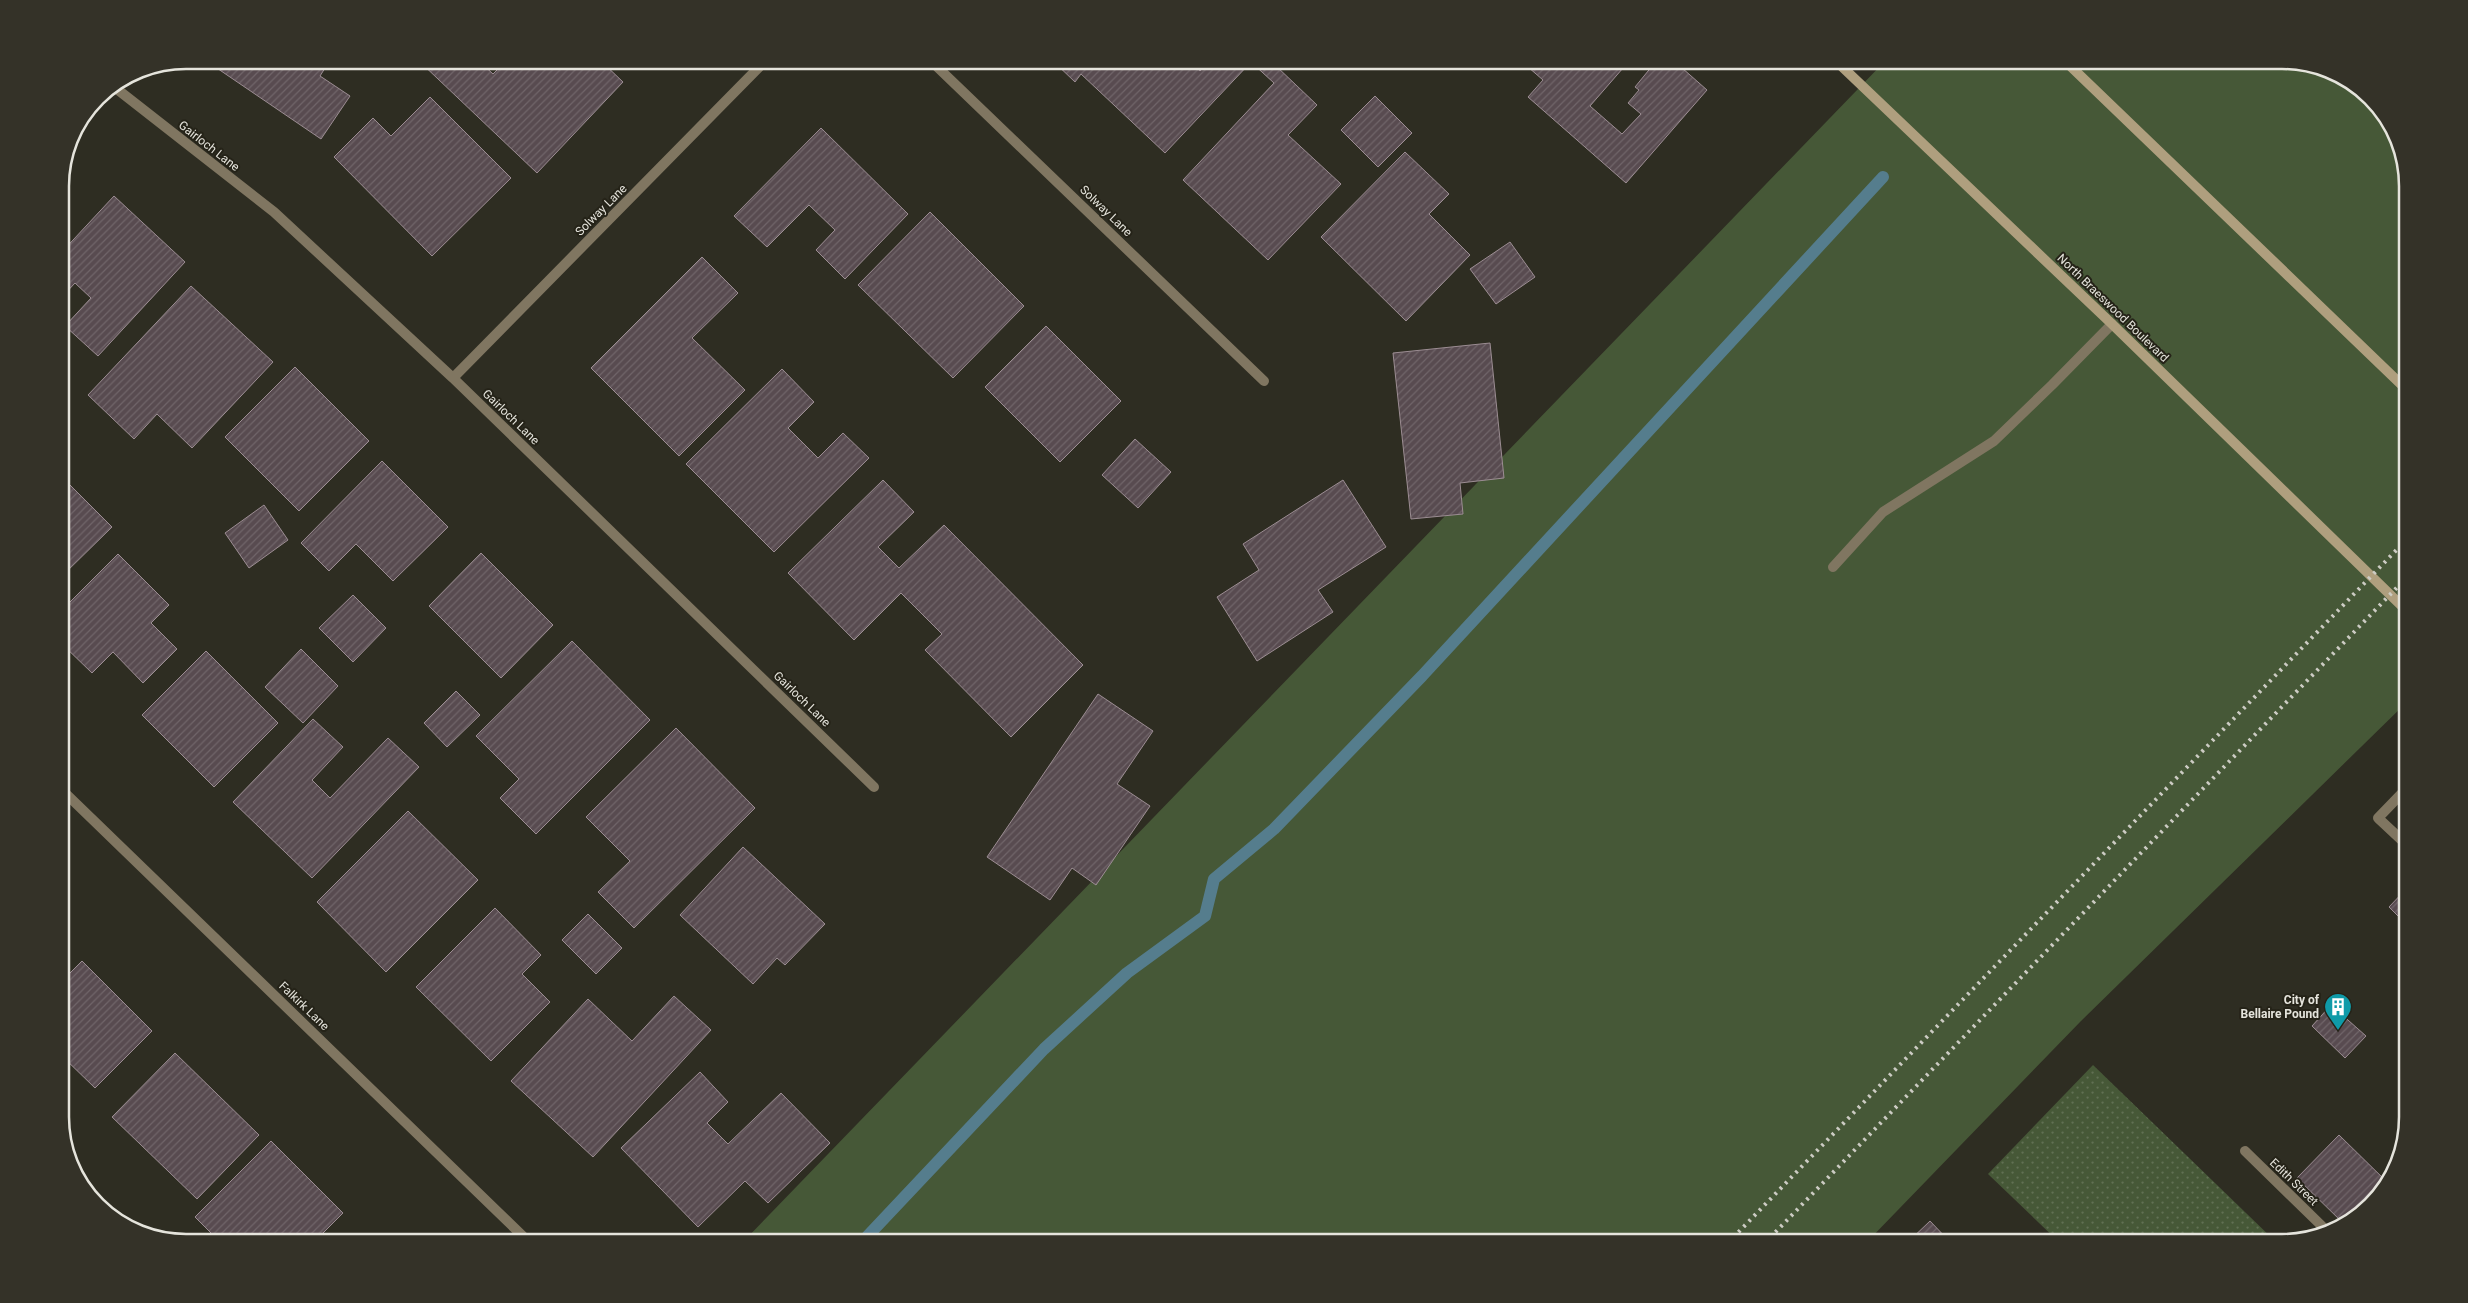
<svg xmlns="http://www.w3.org/2000/svg" width="2468" height="1303" font-family="Roboto,sans-serif">
<style>
.green{fill:#465837}
.park{fill:url(#park-dots)}
.lines{fill:none;stroke-linecap:round;stroke-linejoin:round}
.stream{stroke:#557d8d;stroke-width:12}
.building{fill:url(#building-hatch);stroke:#9c8d93}
.service{stroke:#807661;stroke-width:10}
.minor{stroke:#807661;stroke-width:10}
.secondary{stroke:#af9f7e;stroke-width:10}
.rail{stroke:#cdccc4;stroke-width:4;stroke-dasharray:2.5 5;stroke-linecap:butt}
.labels{text-anchor:middle;stroke-width:4;stroke-linejoin:round;paint-order:stroke}
.street-label{font-size:12px;fill:#e5e4dc;stroke:#252318}
.poi-label{font-size:12px;font-weight:bold;fill:#e5e4dc;stroke:#252318;text-anchor:end}
.rim{fill:none;stroke:#e5e4dc;stroke-width:2.5}
</style>
<defs>
<pattern id="park-dots" width="8" height="8" patternUnits="userSpaceOnUse" patternTransform="scale(1.25)"><rect width="8" height="8" fill="#465837"/><path d="M2 2h.1M6 6h.1" fill="none" stroke="#617053" stroke-width="1.8" stroke-linecap="round"/></pattern>
<pattern id="building-hatch" width="6" height="6" patternUnits="userSpaceOnUse" patternTransform="scale(1.25)"><rect width="6" height="6" fill="#584b50"/><path d="M-1 1l2-2M0 6l6-6M5 7l2-2" fill="none" stroke="#706569"/></pattern>
</defs>
<rect width="100%" height="100%" fill="#2e2d22"/>
<path class="green" d="M1886,60H2283L2338,73L2387,116L2408,177V701L2081,1021L1866,1243H742Z"/>
<path class="park" d="M2093,1065L2277,1243H2060L1988,1174Z"/>
<g class="lines">
<path class="stream" d="M861,1243L1044,1049L1127,973L1205,916L1214,879L1274,829L1422,676L1883,177"/>
</g>
<path class="building" d="M205,60H330L320,76L350,96L321,139Z
M418,60H478L493,74L507,60H600L623,82L537,173Z
M1052,60H1188L1200,71L1211,60H1280L1275,65L1317,105L1288,135L1341,184L1268,260L1183,180L1274,83L1251,62L1165,153L1081,74L1075,82Z
M1535,60H1630L1590,106L1622,134L1641,114L1628,103L1639,90L1635,87L1653,65L1647,60H1673L1707,90L1626,183L1528,97L1543,80L1528,67Z
M1375,96L1412,133L1378,167L1341,130Z
M430,97L511,178L432,256L334,157L373,118L391,136Z
M821,128L908,214L845,279L816,250L835,230L809,205L767,247L734,216Z
M1405,152L1449,194L1429,214L1470,255L1406,321L1321,237Z
M114,196L185,262L98,356L65,326L91,298L75,283L60,299V254Z
M930,212L1024,306L953,378L858,285Z
M1510,242L1535,277L1496,304L1470,269Z
M702,257L738,293L692,338L745,390L679,456L591,368Z
M191,286L273,362L192,448L157,414L134,439L88,395Z
M1046,326L1121,401L1060,462L985,387Z
M1490,343L1504,478L1460,483L1463,514L1411,519L1393,353Z
M295,367L369,441L299,511L225,437Z
M782,369L814,402L788,428L818,458L843,433L869,458L774,552L686,464Z
M1135,439L1171,472L1138,508L1102,475Z
M382,461L448,527L393,581L356,544L329,571L301,543Z
M65,480L112,527L60,578V485Z
M883,480L914,512L878,547L899,568L944,525L1083,665L1011,737L925,650L942,634L901,593L854,640L788,573Z
M1343,480L1386,547L1318,590L1333,612L1257,661L1217,597L1259,570L1243,544Z
M264,505L288,540L249,568L225,533Z
M481,553L553,625L501,678L429,606Z
M118,554L169,605L151,623L177,649L143,683L113,652L92,673L60,642V612Z
M353,595L386,628L353,662L319,628Z
M572,641L650,720L536,834L500,798L519,779L476,736Z
M301,649L338,686L303,723L265,687Z
M206,651L278,723L214,787L142,715Z
M456,691L480,715L447,747L424,723Z
M1098,694L1153,731L1117,784L1150,806L1096,885L1072,868L1050,900L987,857Z
M313,719L343,747L312,780L330,798L388,738L419,767L312,878L233,802Z
M676,728L755,808L634,928L598,892L630,861L586,817Z
M408,811L478,880L386,972L317,902Z
M743,847L825,924L785,965L777,958L753,984L680,915Z
M2408,887V926L2389,907Z
M495,908L541,955L522,974L550,1002L491,1061L416,987Z
M588,914L622,948L596,974L562,940Z
M82,961L152,1031L95,1088L60,1054V983Z
M674,996L711,1030L593,1157L511,1081L588,999L632,1041Z
M2331,1005L2366,1036L2345,1058L2312,1026Z
M175,1053L259,1135L197,1199L112,1117Z
M700,1072L728,1102L707,1123L728,1144L781,1093L830,1143L768,1203L745,1181L698,1227L621,1148Z
M2339,1135L2387,1182L2352,1222L2344,1224L2297,1178Z
M271,1141L343,1213L313,1243H221L195,1217Z
M1930,1221L1951,1243H1907Z"/>
<g class="lines">
<path class="service" d="M1833,567L1883,512L1994,441L2052,385L2112,324
M2408,787L2378,818L2408,846"/>
<path class="minor" d="M930,60L1264,381
M113,86L274,212L453,378L874,787
M453,378L766,60
M60,788L530,1243
M2245,1151L2326,1230"/>
<path class="secondary" d="M1835,60L2112,324L2408,612
M2064,60L2408,391"/>
<path class="rail" d="M1728,1243L2408,538
M1765,1243L2408,576"/>
</g>
<defs>
<symbol id="building-pin" viewBox="-11 -11 22 30"><path d="M0 17L-7.5 6A9.5 9.5 0 1 1 7.5 6Z" fill="#0f9aa8" stroke="#252318"/><path d="M-4-6H4V6H1V3H-1V6H-4ZM-2.5-4.3h1.7v1.8h-1.7ZM.8-4.3h1.7v1.8H.8ZM-2.5-1h1.7V.8h-1.7ZM.8-1h1.7V.8H.8Z" fill="#fff"/></symbol>
</defs>
<g fill-rule="evenodd">
<use href="#building-pin" x="2322" y="991" width="32" height="43"/>
</g>
<g class="labels">
<g class="street-label">
<text transform="translate(209 146) rotate(38)" y="4">Gairloch Lane</text>
<text transform="translate(601 210) rotate(-45)" y="4">Solway Lane</text>
<text transform="translate(1106 211) rotate(44)" y="4">Solway Lane</text>
<text transform="translate(2113 308) rotate(44)" y="4">North Braeswood Boulevard</text>
<text transform="translate(511 417) rotate(44)" y="4">Gairloch Lane</text>
<text transform="translate(802 699) rotate(44)" y="4">Gairloch Lane</text>
<text transform="translate(304 1006) rotate(44)" y="4">Falkirk Lane</text>
<text transform="translate(2294 1182) rotate(44)" y="4">Edith Street</text>
</g>
<g class="poi-label">
<text x="2319" y="1004">City of<tspan x="2319" dy="14">Bellaire Pound</tspan></text>
</g>
</g>
<path d="M0 0H2468V1303H0ZM186 69H2282A117 117 0 0 1 2399 186V1117A117 117 0 0 1 2282 1234H186A117 117 0 0 1 69 1117V186A117 117 0 0 1 186 69Z" fill="#343228" fill-rule="evenodd"/>
<path class="rim" d="M186 69H2282A117 117 0 0 1 2399 186V1117A117 117 0 0 1 2282 1234H186A117 117 0 0 1 69 1117V186A117 117 0 0 1 186 69Z"/>
</svg>
